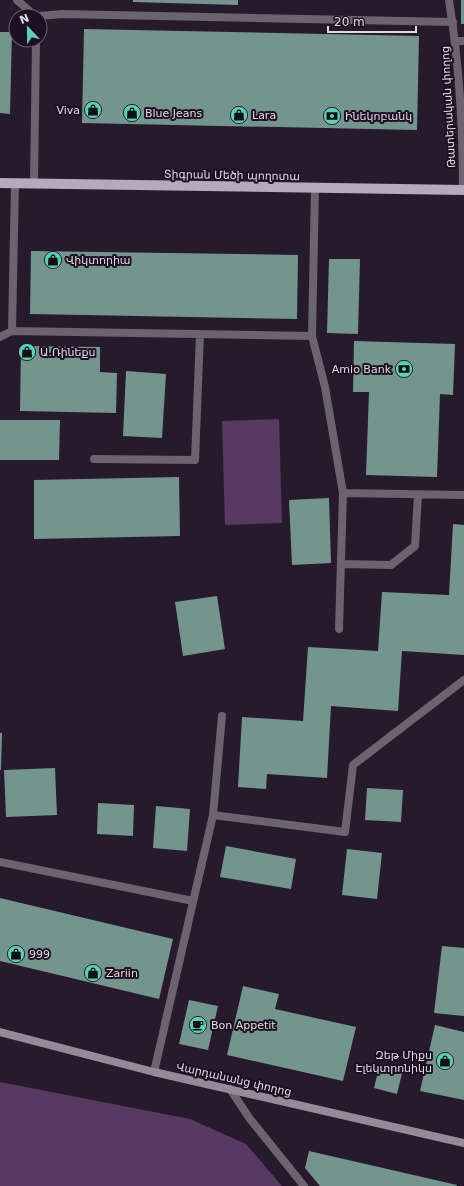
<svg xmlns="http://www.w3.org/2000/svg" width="464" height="1186" font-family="'DejaVu Sans','Noto Sans Armenian',sans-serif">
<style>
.green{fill:#573962}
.building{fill:#74958d}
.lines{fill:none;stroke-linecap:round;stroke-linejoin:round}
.lane{stroke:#6b636d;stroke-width:8}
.street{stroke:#6b636d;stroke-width:8}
.secondary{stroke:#958a9a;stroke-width:8}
.primary{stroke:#b7a8bc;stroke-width:10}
.labels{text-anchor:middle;stroke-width:4;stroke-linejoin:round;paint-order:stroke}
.street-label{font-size:11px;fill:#e1d8e5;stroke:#1e1022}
.poi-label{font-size:11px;fill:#e1d8e5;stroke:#1e1022;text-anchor:start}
</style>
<rect width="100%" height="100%" fill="#271a2c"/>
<path class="green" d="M279,419L282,523L225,525L222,421Z
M0,1082L190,1119L246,1144L282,1186H0Z"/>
<path class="building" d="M133,0H238V5L133,2Z
M461,0H464V24H461Z
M84,29L419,36L417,130L82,123Z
M0,32H12L10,114L0,113Z
M31,251L298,255L297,319L30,314Z
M329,259H360L358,334L327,333Z
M354,341L455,344L453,395L440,394L437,477L366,475L369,392H353Z
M21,346L100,347V372L117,373L116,413L20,411Z
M126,371L166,374L162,438L123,436Z
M0,420H60L59,460H0Z
M179,477L180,536L34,539V480Z
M329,498L331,563L292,565L289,500Z
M453,524L464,525V655L402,651L398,711L331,706L327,778L267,774L266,789L238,787L242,717L303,721L308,647L378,651L382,592L449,595Z
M217,596L225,649L183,656L175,602Z
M0,733H2L1,770H0Z
M55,768L57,815L6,817L4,770Z
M367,788L403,790L401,822L365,820Z
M98,803L134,805L133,836L97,834Z
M156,806L190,809L187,851L153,848Z
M226,846L296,859L291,889L220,877Z
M347,849L382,853L377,899L342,895Z
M0,898L173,939L159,999L0,961Z
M442,946L464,948V1016L434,1013Z
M243,986L279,994L275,1009L356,1027L343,1081L227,1055Z
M189,1000L218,1006L208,1050L179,1044Z
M435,1025L464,1032V1100L420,1091Z
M380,1064L403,1069L397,1094L374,1088Z
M309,1151L457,1185V1186H320L305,1168Z"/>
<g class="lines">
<path class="lane" d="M17,0L35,16
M40,16L62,14L453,22
M456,41H464
M15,183L12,331L312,336
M34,183L36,40
M315,188L312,336L325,387L343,493L464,495
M0,337L12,331
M94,459L195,460L200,334
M341,564L391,565L415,546L418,495
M339,629L343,493
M213,815L222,716
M0,862L193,901
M154,1072L213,815L345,832L353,765L464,680"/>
<path class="street" d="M449,0C459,63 463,126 463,190
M230,1089L250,1119L304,1186"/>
<path class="secondary" d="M0,1032L154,1072L464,1143"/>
<path class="primary" d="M0,183L464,190"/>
</g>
<defs>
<symbol id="shop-disc" viewBox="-11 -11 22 22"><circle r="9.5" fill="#5eceb8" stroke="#1e1022"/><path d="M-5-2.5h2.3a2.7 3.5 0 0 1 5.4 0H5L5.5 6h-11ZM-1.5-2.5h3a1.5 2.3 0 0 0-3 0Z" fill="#111"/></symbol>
<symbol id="bank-disc" viewBox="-11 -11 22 22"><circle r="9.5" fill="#5eceb8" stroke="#1e1022"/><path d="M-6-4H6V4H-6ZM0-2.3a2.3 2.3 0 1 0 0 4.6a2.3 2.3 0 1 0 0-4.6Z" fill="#111"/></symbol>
<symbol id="cafe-disc" viewBox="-11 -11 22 22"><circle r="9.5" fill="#5eceb8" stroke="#1e1022"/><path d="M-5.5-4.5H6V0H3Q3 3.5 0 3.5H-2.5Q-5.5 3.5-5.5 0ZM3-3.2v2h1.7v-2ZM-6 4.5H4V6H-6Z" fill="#111"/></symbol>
</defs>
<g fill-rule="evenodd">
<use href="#shop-disc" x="83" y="100" width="20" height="20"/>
<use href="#shop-disc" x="122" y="103" width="20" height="20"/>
<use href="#shop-disc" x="229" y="105" width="20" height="20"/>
<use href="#bank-disc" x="322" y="106" width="20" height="20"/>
<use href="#shop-disc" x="43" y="250" width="20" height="20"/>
<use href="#shop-disc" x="17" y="342" width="20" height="20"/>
<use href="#bank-disc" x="394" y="359" width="20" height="20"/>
<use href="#shop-disc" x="6" y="944" width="20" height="20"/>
<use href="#shop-disc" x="83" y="963" width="20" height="20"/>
<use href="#cafe-disc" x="188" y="1015" width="20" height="20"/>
<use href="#shop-disc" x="435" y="1051" width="20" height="20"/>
</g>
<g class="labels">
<g class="street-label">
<text transform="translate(448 107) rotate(-93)" y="4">Թատերական փողոց</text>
<text transform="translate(232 175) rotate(1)" y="4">Տիգրան Մեծի պողոտա</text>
<text transform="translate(234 1079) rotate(13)" y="4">Վարդանանց փողոց</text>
</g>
<g class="poi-label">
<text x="80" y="114" text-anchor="end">Viva</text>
<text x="145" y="117">Blue Jeans</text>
<text x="252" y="119">Lara</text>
<text x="345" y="120">Ինեկոբանկ</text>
<text x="66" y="264">Վիկտորիա</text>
<text x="40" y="356">Ա.Ռինեքս</text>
<text x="391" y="373" text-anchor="end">Amio Bank</text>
<text x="29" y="958">999</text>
<text x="106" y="977">Zariin</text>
<text x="211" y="1029">Bon Appetit</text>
<text x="432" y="1059" text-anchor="end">Զեթ Միքս<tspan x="432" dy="13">Էլեկտրոնիկս</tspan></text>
</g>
</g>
<g transform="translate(28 28) rotate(338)"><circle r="19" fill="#1e1022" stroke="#6c6070"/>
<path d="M0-3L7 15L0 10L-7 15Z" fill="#5eceb8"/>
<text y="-6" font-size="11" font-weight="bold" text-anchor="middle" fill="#e1d8e5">N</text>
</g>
<path d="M328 26v6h88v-6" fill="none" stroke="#e1d8e5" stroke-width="2"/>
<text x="334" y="26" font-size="12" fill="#e1d8e5" stroke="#1e1022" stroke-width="3" paint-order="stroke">20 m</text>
</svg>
